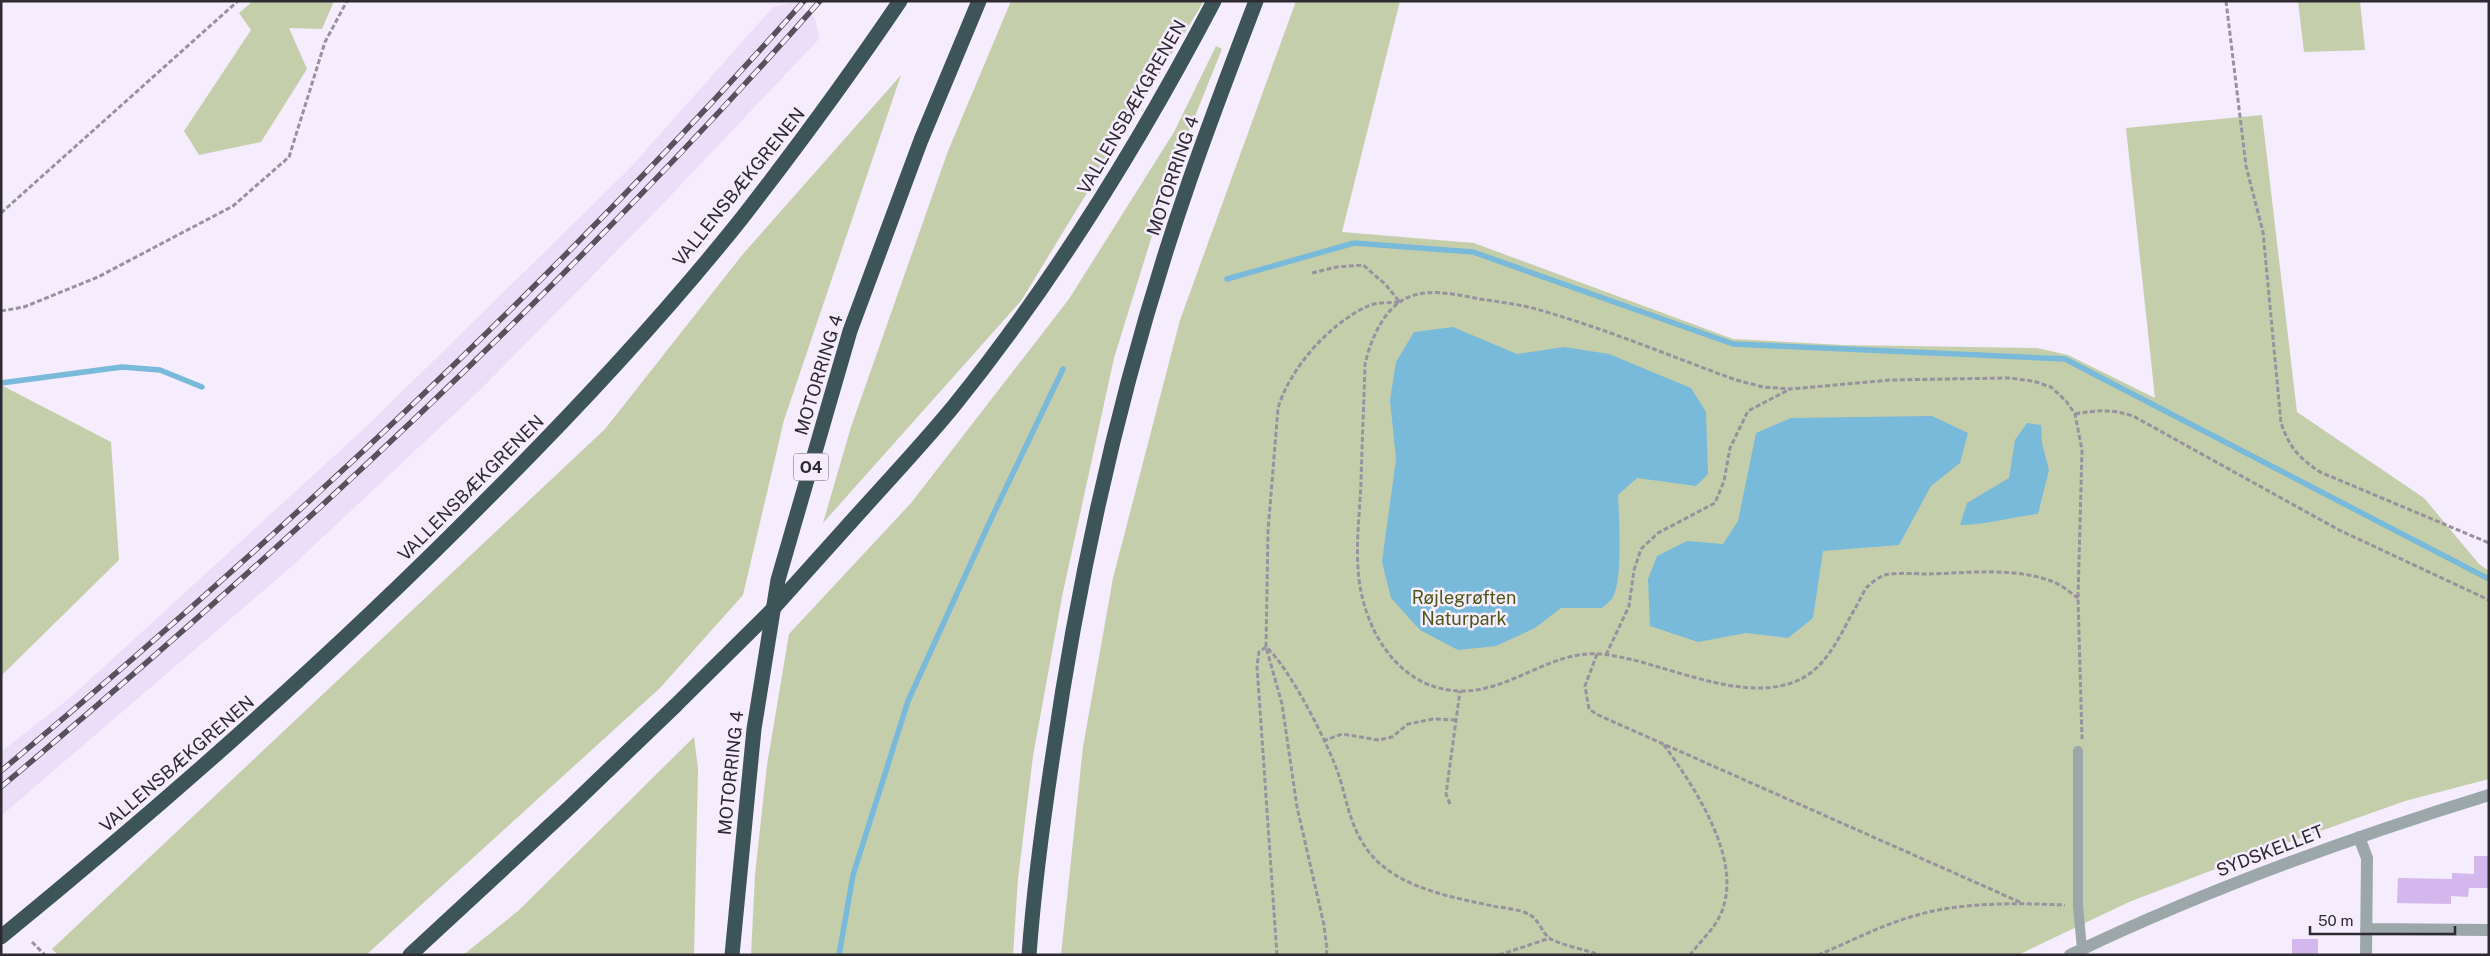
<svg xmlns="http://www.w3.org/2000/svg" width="2490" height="956" font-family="'Public Sans',sans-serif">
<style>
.built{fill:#ecddf9}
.green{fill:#c5ceab}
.water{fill:#79b9d9}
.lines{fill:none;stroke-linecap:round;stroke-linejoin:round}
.stream{stroke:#79b9d9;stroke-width:5.5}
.building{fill:#d4b7ed}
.path{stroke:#98919e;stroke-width:3;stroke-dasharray:5 2.5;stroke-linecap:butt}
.service{stroke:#9ba7a9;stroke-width:10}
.minor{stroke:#9ba7a9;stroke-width:12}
.motorway{stroke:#3d5558;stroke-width:15}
.rail-casing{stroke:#56515b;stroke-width:5.5}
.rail{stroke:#f5ecfd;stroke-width:4;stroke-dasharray:11;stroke-linecap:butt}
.motorway-bridge{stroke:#3d5558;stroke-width:15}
.labels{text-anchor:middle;stroke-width:5;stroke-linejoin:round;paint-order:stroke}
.shield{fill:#f5ecfd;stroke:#6a646f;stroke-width:1}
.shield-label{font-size:16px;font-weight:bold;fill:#2e2a32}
.street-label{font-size:18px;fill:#2e2a32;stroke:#f5ecfd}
.park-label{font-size:18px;fill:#4d5818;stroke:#f5ecfd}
</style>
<rect width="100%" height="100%" fill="#f5ecfd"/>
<path class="built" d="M796,2L815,18L819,39L658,209L481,389L292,566L1,816V752L72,696L369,424L629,169L773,7Z"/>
<path class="green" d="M253,1H334L322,29L289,28L307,69L261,142L199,155L184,131L251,30L239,13Z
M1011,1H1204L1021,301L823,523L851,427L948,151Z
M1296,1H1400L1342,232L1474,243L1733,339L1843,345L2037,348L2068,355L2155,398L2126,128L2262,115L2297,412L2424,498L2479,564L2489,571V779L2405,801L2239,860L2129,902L2018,955H1061L1083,747L1113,578L1180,320Z
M2298,1H2360L2365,50L2304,52Z
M1216,46L1222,49L1169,181L1114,358L1062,597L1033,756L1018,879L1013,955H751L755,875L767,765L789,634L911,503L1069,299L1174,132Z
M901,75L784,420L743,595L660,688L366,955H58L52,949L605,429L743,254Z
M1,385L111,442L119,560L1,676Z
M694,737L698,769L694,955H463L518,911Z"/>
<path class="water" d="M1453,327L1517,354L1564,347L1609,354L1691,388L1706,412L1708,474L1696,486L1637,478L1618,495C1619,518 1623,578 1613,597C1611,601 1605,605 1602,608H1561L1535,628L1496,646L1458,650L1420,630L1391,598L1382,562L1396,459L1390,400L1396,362L1414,332Z
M1932,416L1968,433L1960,463L1931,486L1899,545L1823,551L1813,618L1788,638L1746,633L1698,642L1650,626L1648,579L1657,556L1687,541L1723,544L1738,521L1756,433L1791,418Z
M2027,423L2041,425L2042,443L2049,470L2038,514C2012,517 1986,525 1960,525L1967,503L2009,478L2015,440Z"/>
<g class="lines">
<path class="stream" d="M1227,279L1354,243L1473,252L1733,344L2065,359L2489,579
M1,383L122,367L160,370L202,387
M839,955L853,875L908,701L991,519L1063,369"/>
</g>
<path class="building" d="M2474,856H2489V888H2469L2468,897L2451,896V904L2397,903L2398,878L2452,879V873L2474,874Z
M2292,939H2318V955H2292Z"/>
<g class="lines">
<path class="path" d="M2226,1L2246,166L2263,232L2281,423C2290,448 2298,457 2320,472L2489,543
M1,213L238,1
M1312,273L1337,267L1363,265L1385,284L1399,301
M1,311L24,307L98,277L233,206L289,157L325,42L347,1
M2075,414C2097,410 2112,409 2133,416L2339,530L2489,600
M2078,598C2070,592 2060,584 2051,581C2013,567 1968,573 1928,574C1914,574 1898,572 1885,575C1880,576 1871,583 1867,587C1863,592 1860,600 1857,605C1840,634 1827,670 1794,682C1736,704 1658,659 1600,654C1551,650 1510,692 1461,691C1396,690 1361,625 1358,568C1356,539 1360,510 1361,482C1362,442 1364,403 1365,364C1371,339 1384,307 1409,297C1431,288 1458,295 1480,299C1499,302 1518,304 1536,309C1604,328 1670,356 1736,380L1763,387L1791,389L1890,380L2008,378L2033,381L2051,387L2066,401L2075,414L2082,450L2078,598L2082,739
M1597,654L1585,686L1589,709L1598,715L2022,903
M1606,655L1629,606L1634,570L1641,549L1658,533L1715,503L1724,481L1730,448L1748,411L1790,389
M1323,741L1342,734L1379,740L1392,737L1408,724L1433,719L1456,720
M1664,745C1693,785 1741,856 1723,908C1717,927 1702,939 1690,955
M1450,804L1446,794L1460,691
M32,942L45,955
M1277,955L1257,666L1259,652L1266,647C1290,668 1329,745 1339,776C1346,798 1349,819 1361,840C1386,886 1446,896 1493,906C1503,908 1520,909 1530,915C1538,919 1542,932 1549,938C1560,945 1587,950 1600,955
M1326,955L1327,950L1324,925L1297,807L1282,704L1266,647L1268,531L1278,408C1290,368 1330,323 1368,306C1376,302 1390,303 1399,302
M1499,955L1550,938
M1818,955C1852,941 1885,923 1921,914C1965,902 2019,903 2065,905"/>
<path class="service" d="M2078,751V906L2082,949"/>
<path class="minor" d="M2359,837L2367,858L2366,955
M2366,929L2489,930
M2070,955C2205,890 2346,839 2489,795"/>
<path class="motorway" d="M850,523C884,485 920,447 953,407C1054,282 1139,144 1214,1
M1,937C170,799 333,655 487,499C576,410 663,317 742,218C797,147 850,75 900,1
M410,955L571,806L675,706
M732,955L754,729L778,580L850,331L921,140L979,1
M1029,955C1034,887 1043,820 1053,754C1081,560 1125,367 1189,182C1210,121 1233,61 1256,1"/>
<defs>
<path id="rail" d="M1,771C285,533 558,278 804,1
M1,787C291,544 569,284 820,1"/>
</defs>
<use href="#rail" class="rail-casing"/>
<use href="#rail" class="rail"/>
<path class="motorway-bridge" d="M675,706L770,612L850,523"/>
</g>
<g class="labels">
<rect class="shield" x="793.5" y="453.5" width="35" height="27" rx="4"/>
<g class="shield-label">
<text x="811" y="473">O4</text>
</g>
<g class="street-label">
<text transform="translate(1132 107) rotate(-60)" y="6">VALLENSBÆKGRENEN</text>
<text transform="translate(1173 176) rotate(-71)" y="6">MOTORRING 4</text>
<text transform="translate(739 187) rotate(-51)" y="6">VALLENSBÆKGRENEN</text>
<text transform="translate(819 375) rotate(-73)" y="6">MOTORRING 4</text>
<text transform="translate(471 488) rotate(-45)" y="6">VALLENSBÆKGRENEN</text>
<text transform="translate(177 764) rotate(-41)" y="6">VALLENSBÆKGRENEN</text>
<text transform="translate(731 773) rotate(-84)" y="6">MOTORRING 4</text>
<text transform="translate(2270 851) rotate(-21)" y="6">SYDSKELLET</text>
</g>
<g class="park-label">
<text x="1464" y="604">Røjlegrøften<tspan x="1464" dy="21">Naturpark</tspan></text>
</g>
</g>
<rect width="2490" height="956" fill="none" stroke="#2e2a32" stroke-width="5"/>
<path d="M2310 926v8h145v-8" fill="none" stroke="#2e2a32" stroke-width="2.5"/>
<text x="2318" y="926" font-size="15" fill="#2e2a32" stroke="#f5ecfd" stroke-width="4" paint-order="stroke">50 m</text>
</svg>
